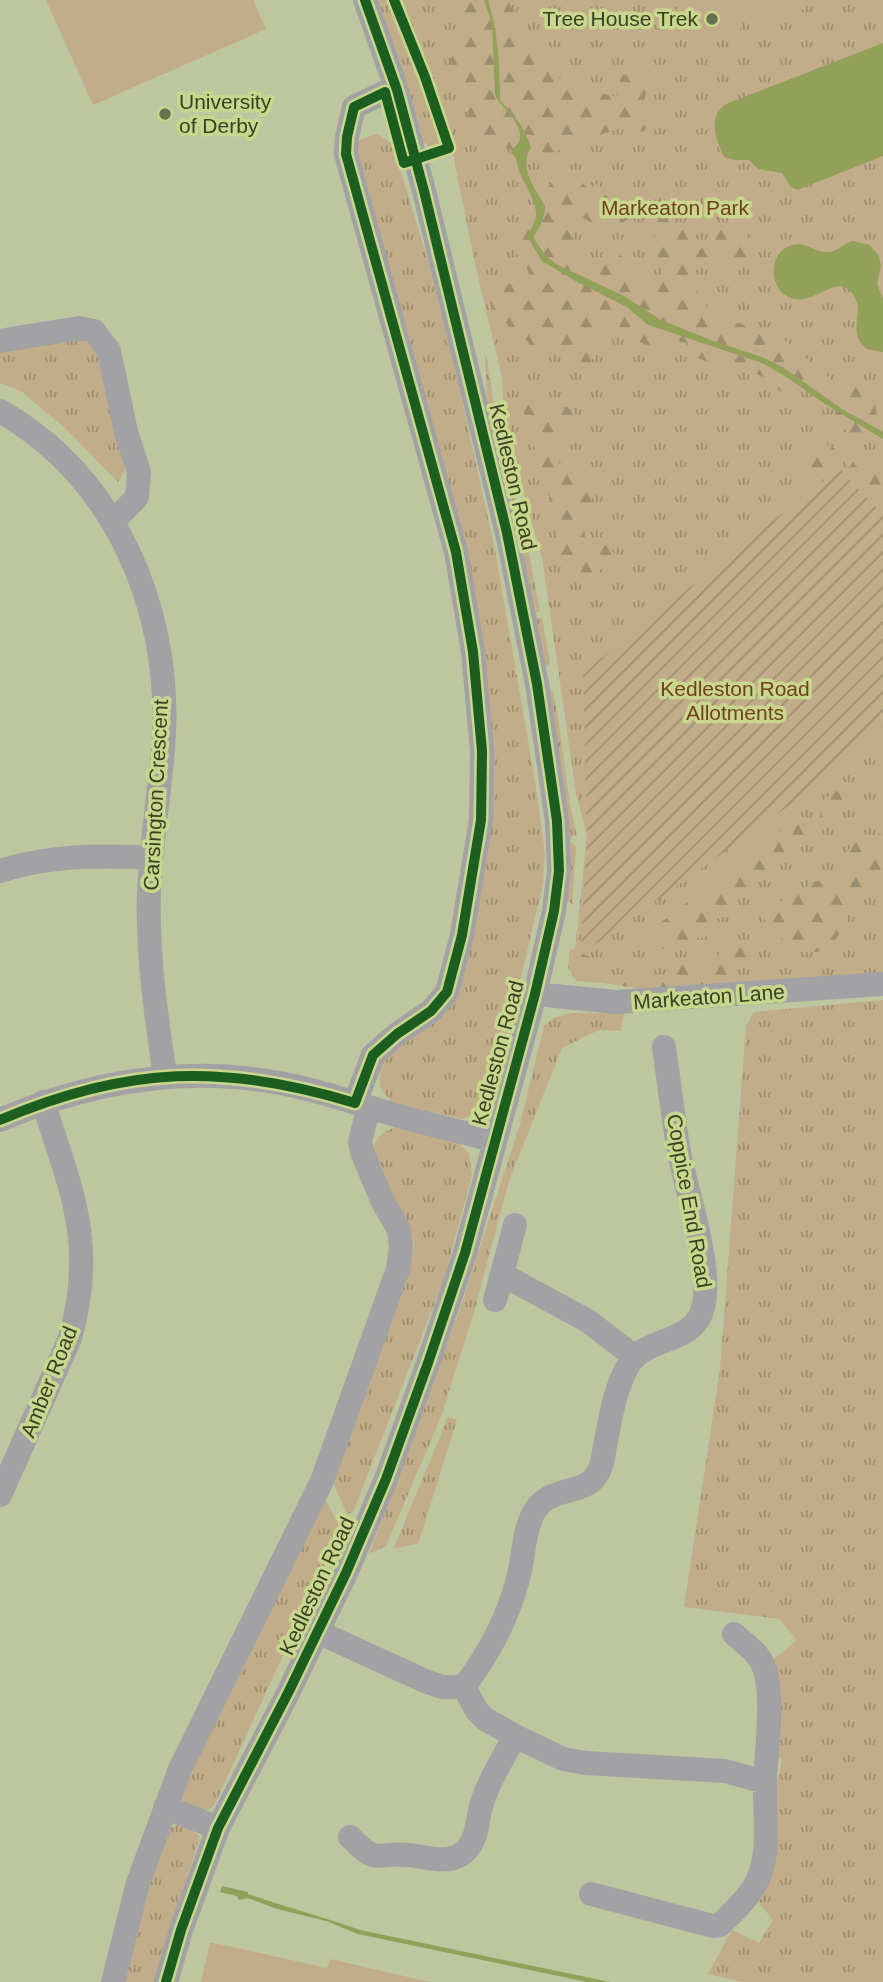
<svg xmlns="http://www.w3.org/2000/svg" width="883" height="1982" font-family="Helvetica,sans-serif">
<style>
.grass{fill:url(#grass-tufts)}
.forest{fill:url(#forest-firs)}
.garden{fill:url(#garden-furrows)}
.pitch{fill:#c1ad89}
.water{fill:#93a059}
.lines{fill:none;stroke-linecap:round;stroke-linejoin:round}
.minor{stroke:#a2a1a4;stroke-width:24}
.cycleway-casing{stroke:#c9d78e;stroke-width:15}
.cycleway{stroke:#1b5e20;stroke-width:10}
.poi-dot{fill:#686f4e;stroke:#c9d78e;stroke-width:2.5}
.labels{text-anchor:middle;stroke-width:7;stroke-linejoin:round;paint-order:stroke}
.poi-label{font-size:21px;fill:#3a4022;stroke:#c9d78e;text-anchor:end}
.park-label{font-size:21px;fill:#714119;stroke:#c9d78e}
.street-label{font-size:21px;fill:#3a4022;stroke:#c9d78e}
</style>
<defs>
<pattern id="grass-tufts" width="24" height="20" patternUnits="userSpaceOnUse" patternTransform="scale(1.75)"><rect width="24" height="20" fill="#c1ad89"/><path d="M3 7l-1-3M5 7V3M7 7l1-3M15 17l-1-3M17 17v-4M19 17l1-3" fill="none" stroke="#9e8e70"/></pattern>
<pattern id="forest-firs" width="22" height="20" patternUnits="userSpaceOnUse" patternTransform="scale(1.75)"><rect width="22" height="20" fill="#c1ad89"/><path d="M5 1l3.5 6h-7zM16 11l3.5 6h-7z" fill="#9e8e70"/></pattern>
<pattern id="garden-furrows" width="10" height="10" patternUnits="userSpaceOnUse" patternTransform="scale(1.75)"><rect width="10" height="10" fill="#c1ad89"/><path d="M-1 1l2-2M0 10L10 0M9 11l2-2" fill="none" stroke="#9e8e70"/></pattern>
</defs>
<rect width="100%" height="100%" fill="#bec69f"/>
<path class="grass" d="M377,0H387L433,117L439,144L428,146L423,141L409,91Z
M398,0H883V974L648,990L625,985L577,981L572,977L587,836L576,793L542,558L504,423L502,378L475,264L451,144Z
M377,134L392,144L439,295L496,555L535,781L545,853L543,884L495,1087L485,1106L463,1119L393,1104L380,1088V1067L389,1050L457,985L485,675L352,154L359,140Z
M76,336L94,347L102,359L125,470L118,482L66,429L21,391L0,383V349Z
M485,357H487L496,419L506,466L522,516L540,611L536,612L537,618H542L550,662L545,669L487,403Z
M552,689C564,737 564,787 577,836H572L570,842L576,847L572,905L569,901L565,904L549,693Z
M883,1000V1982H742L708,1974L732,1930L759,1943L773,1920L759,1903L771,1871L767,1834L782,1759L774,1755L773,1660L797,1640L779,1619L684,1607L720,1369L746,1026L754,1012Z
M571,1013H624L621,1031L599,1030L562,1048L509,1181L474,1312L441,1417L386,1546L369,1554L460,1309L520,1124L544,1026L553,1018Z
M399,1126L459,1143L469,1153L472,1175L444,1279L353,1512L347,1514L332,1480L414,1249L413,1239L371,1153C377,1136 383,1131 399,1126Z
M448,1417L457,1420L418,1544L394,1548Z
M323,1495L341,1529L214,1806L205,1811L186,1807L181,1800L180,1787Z
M177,1825L189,1828L200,1836L155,1982H124L164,1831Z"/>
<path class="forest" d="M467,0H509C516,21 534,56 550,72C562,83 601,93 617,97L621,76L634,71L647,77V88L643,106L652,121L643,132L625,126L537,158L476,138L450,63Z
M566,173L580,180L588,189L597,184L611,195L613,201L630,196L635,213C611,234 604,231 579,215C578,231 569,242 560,255L585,266L596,258L619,254L639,271L637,284L649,289L663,273L652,252L658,217L669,215L678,227L707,245L719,228L745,231L754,253L746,264L729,268L708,261L692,270L693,285L714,319L743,324L753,334L780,336L837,384L857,387L875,403L879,430L865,438L848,432L835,424L836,391L821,382L793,396L781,392L769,379L747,371L733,372L690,355L686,343L677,341L672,349C647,353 630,334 611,320L603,333L594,340L595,352L588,370L552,350L531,346C518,327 503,327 490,304L495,287L504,283L531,287C530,282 530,276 528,271C526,264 519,260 517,253C508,206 543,209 555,174Z
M530,402L548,416L566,406L580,419L548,447L557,463L577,466L593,482C591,490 593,500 591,507C585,524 583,517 585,537L604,543L616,555L597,573L579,581L557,563L560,553L554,524L558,509L542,484L538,461L523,409Z
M814,443C835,443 847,458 862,471L868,465L878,469L883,482V507L842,459L807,487L803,476L793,475L787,455L807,449Z
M883,765V776L738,895L730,914L714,920L710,936L675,942L665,949L655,948L647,933L796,819L810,821L821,816L818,804L837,791H845L853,785H861L865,780L866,769Z
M883,829V881L848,914L847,926L833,942L818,952H794L762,917L792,892L806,889L810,883C831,877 848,877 848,850L865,835L874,840Z
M743,939L756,957L748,965H736L735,978L745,987L648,990L579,979L568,968L570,948L592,958L597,971L605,978L660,981L683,962L711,963L729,944Z"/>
<path class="garden" d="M839,468L883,515V726L808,792L590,948L581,945L587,834L583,673Z"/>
<path class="pitch" d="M46,0H253L266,29L93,105Z
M678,0H812C798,22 764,16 741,22L737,43L673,31Z
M210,1942L327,1968L330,1959L430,1982H201Z"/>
<path class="water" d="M484,0H488C498,32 500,66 500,100C514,116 525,127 531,148C518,168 535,188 545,206C545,220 539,227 533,238L546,256L556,264L624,296L661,320L716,342L762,357L784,368L842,409L883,432V439L822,402L788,378L762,363L648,325L627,307L579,283L542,261L527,236C530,230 535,223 536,216C538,200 518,178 516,158L511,153C513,147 519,144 520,139C523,122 500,108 495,94L492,23Z
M883,43V156L797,190L790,186L782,173L758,169L749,160H734L724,157C716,139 707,118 726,104Z
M853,241L870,245L879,256L881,265L877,284L883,299V352L867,349C851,336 858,324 858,305C845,269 825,295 804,299C781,303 768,278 776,259C779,252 784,248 792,245C806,241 815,253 829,252C838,251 844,243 853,241Z
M222,1886L248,1892V1894C286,1907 324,1917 360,1930L610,1982H587L358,1934L326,1921L277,1909L248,1898L239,1900L237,1896L220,1892Z"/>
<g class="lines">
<path class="minor" d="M0,341L79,328L94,331L109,351L126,432L139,472L137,497L114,521
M0,411C114,476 170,606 164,734C161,787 151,839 149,892C147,954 156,1015 165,1076
M0,871C51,855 99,855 151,858
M535,994L616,1002L883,984
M355,1103L373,1055L397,1034L431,1011L447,992L462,935L481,820L482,751L473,652L456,552L346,154L347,137L354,107L385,92L397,90
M0,1120C89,1082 183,1065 280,1083C325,1091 368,1108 413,1120C440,1127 467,1133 495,1141
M503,1275L588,1321L635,1357
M495,1300L515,1225
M0,1495L70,1338C97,1244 71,1190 43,1102
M318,1632L425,1681L442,1687H464C489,1653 507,1620 518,1579C524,1558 523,1532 534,1512C550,1485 582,1496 596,1476C603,1467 603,1456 605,1446C610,1420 615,1387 629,1364C645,1339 684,1343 699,1318C719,1283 686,1192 679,1152C673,1117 669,1082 664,1047
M464,1687L477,1711L485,1719L515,1736L563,1759L586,1763L725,1771L765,1782
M165,1807L218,1828
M350,1837C379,1866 372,1852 408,1855C423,1856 441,1863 456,1857C461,1855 466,1851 469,1847C479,1834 477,1815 483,1800C490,1778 504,1757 515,1736
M591,1894L713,1926L720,1925C733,1912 750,1897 758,1879C771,1851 764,1814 765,1783C766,1750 774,1702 765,1670C760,1653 746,1645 734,1634
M113,1982L138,1883L180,1769L322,1481L398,1269L401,1246L399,1230L383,1202L362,1152L360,1141L369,1107
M166,1982L181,1930L218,1828L288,1693L346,1573L386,1479L428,1363L465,1253L535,994L554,911L559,871L557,821L537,684L507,533L424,191L397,90L365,0"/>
<defs>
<path id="cycleway" d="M0,1120C127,1066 224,1063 355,1103L373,1055L397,1034L431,1011L447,992L462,935L481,820L482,751L473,652L456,552L346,154L347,137L354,107L385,92L404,163L449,148L425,77L394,0
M166,1982L181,1930L218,1828L288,1693L346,1573L386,1479L428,1363L465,1253L535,994L554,911L559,871L557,821L537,684L507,533L424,191L397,90L365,0"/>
</defs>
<use href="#cycleway" class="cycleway-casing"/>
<use href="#cycleway" class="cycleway"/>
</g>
<g class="poi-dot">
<circle cx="712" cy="19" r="7"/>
<circle cx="165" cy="114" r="7"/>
</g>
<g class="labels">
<g class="poi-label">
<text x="698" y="26">Tree House Trek</text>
<text x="179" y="109" text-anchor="start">University<tspan x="179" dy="24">of Derby</tspan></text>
</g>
<g class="park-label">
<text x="675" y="215">Markeaton Park</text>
<text x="735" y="696">Kedleston Road<tspan x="735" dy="24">Allotments</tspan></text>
</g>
<g class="street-label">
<text transform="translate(513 477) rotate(77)" y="7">Kedleston Road</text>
<text transform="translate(156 795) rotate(-87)" y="7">Carsington Crescent</text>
<text transform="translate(709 997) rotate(-4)" y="7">Markeaton Lane</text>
<text transform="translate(498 1053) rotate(-75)" y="7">Kedleston Road</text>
<text transform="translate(689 1201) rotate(80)" y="7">Coppice End Road</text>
<text transform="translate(49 1382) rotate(-68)" y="7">Amber Road</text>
<text transform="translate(317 1586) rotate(-65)" y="7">Kedleston Road</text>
</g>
</g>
</svg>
